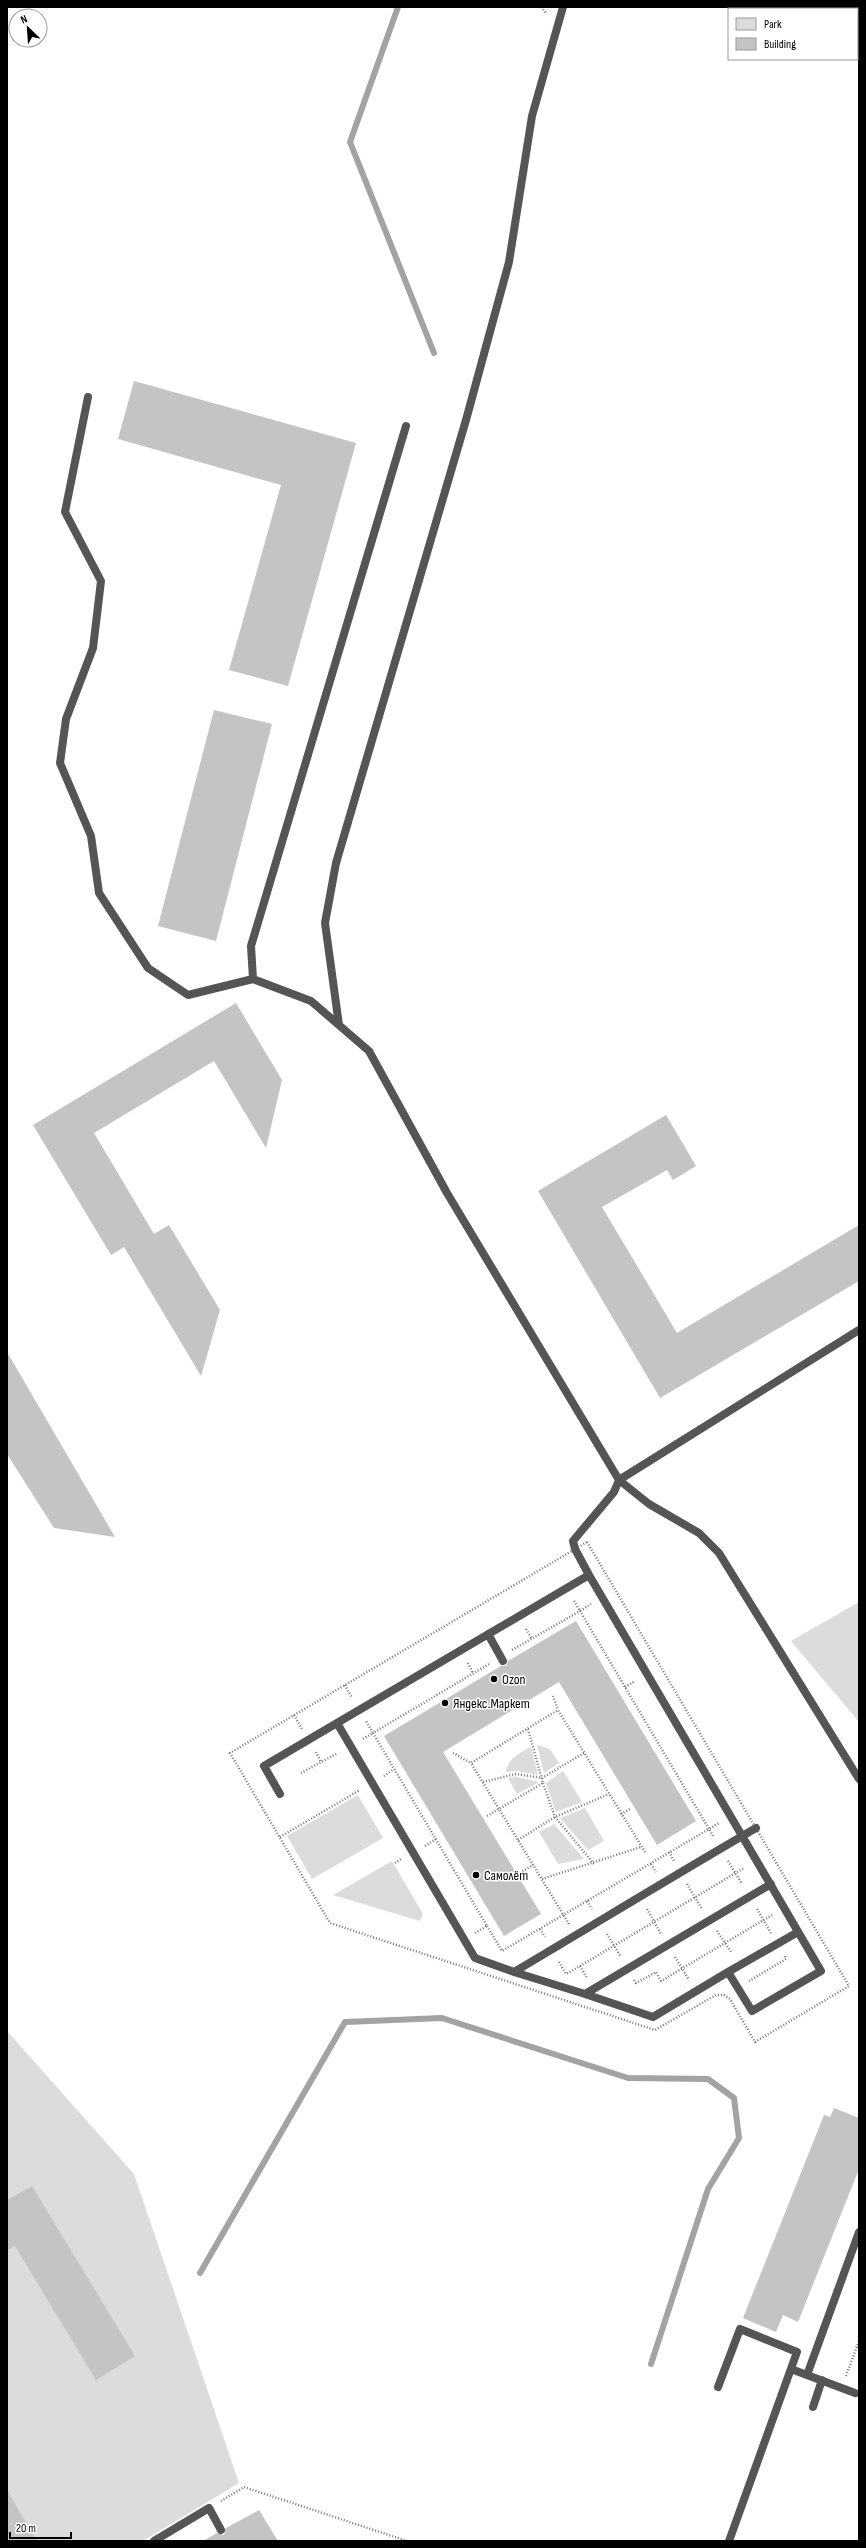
<svg xmlns="http://www.w3.org/2000/svg" width="866" height="2548" font-family="'Sofia Sans Condensed',sans-serif">
<style>
.green{fill:#dcdcdc}
.lines{fill:none;stroke-linecap:round;stroke-linejoin:round}
.stream{stroke:#a3a3a3;stroke-width:6}
.building{fill:#c4c4c4}
.path{stroke:#777;stroke-width:2.5;stroke-dasharray:1 2;stroke-linecap:butt}
.service{stroke:#555;stroke-width:8}
.poi-dot{fill:#000;stroke:#fff;stroke-width:1.5}
.labels{text-anchor:middle;stroke-width:3;stroke-linejoin:round;paint-order:stroke}
.poi-label{font-size:14px;fill:#000;stroke:#fff;text-anchor:start}
</style>
<rect width="100%" height="100%" fill="#fff"/>
<path class="green" d="M859,1602V1722L791,1641Z
M537,1745L550,1749L559,1763L544,1773Z
M531,1747L538,1775L517,1771L506,1772C507,1759 521,1752 531,1747Z
M563,1771L582,1802L556,1812L546,1783Z
M517,1777L539,1782L517,1794L508,1778Z
M358,1795L383,1838L312,1879L287,1836Z
M585,1808L604,1841L588,1850L560,1818Z
M554,1824L584,1859L558,1864L539,1832Z
M392,1861L423,1914L420,1921L333,1895Z
M7,2031L134,2174L239,2483L143,2541H7Z"/>
<g class="lines">
<path class="stream" d="M398,7L350,142L434,353
M200,2273L345,2022L442,2018L628,2078L708,2079L734,2098L739,2138L708,2189L651,2364"/>
</g>
<path class="building" d="M134,381L356,443L288,686L229,670L281,485L118,439Z
M214,710L272,724L216,941L158,926Z
M236,1003L282,1080L266,1148L214,1061L94,1133L154,1234L169,1225L220,1310L201,1376L124,1247L111,1255L33,1125Z
M666,1115L696,1166L673,1180L667,1170L602,1207L677,1333L859,1225V1281L660,1398L538,1191Z
M7,1352L115,1537L54,1528L7,1454Z
M576,1621L696,1821L657,1845L559,1682L443,1752L541,1914L504,1936L384,1736L501,1666H506L508,1661Z
M834,2108L859,2118V2169L798,2322L783,2315L776,2332L743,2318L824,2115L830,2117Z
M32,2186L135,2356L96,2380L15,2246L7,2251V2200Z
M7,2490L37,2541H7Z
M259,2510L278,2541H203L217,2533L224,2535L226,2528Z"/>
<g class="lines">
<path class="path" d="M541,7L547,14
M587,1542L849,1986L755,2042L730,1999L724,1995H716L655,2030L330,1923L230,1753Z
M574,1601L580,1611L591,1604
M526,1629L532,1639
M468,1663L473,1673
M345,1685L352,1698
M625,1687L635,1681
M553,1696L558,1710
M294,1715L302,1729
M363,1739L373,1733L366,1721
M316,1752L321,1762
M453,1753L471,1763
M301,1773L338,1753
M384,1776L394,1769
M483,1782L516,1774L542,1778L584,1753
M543,1783L555,1817L594,1864
M621,1814L630,1809
M487,1816L543,1783L528,1729
M713,1836L709,1829L719,1823
M280,1837L360,1790
M518,1840L555,1817L609,1794
M425,1846L436,1839
M669,1852L674,1861
M728,1861L742,1884
M395,1863L401,1859
M651,1864L656,1872
M520,1873L533,1865
M542,1879L641,1847
M687,1884L702,1909
M587,1901L592,1909
M647,1909L661,1934
M757,1909L771,1933
M569,1924L471,1763L558,1710L645,1852
M487,1926L502,1951L709,1829L580,1611L512,1650
M540,1929L545,1937
M717,1931L732,1953
M475,1933L487,1926L373,1733L489,1664
M607,1934L621,1957
M675,1957L689,1980
M559,1962L566,1974L580,1966L587,1978
M580,1966L744,1868
M634,1980L636,1983L656,1972L661,1981L772,1915
M749,1981L786,1959L785,1956
M846,2376L859,2341
M221,2501L244,2487L407,2541"/>
<path class="service" d="M88,397L65,512L101,581L93,648L66,719L60,763L91,836L99,893L148,968L188,995L253,979L251,946L406,426
M253,979L311,1001L369,1051L447,1193L619,1480L649,1504L699,1533L719,1553L859,1779
M339,1025L325,923L336,863L466,420L509,262L532,116L563,7
M589,1575L575,1549L573,1541L614,1492L619,1480L859,1330
M488,1634L503,1661
M280,1794L264,1766L337,1723
M756,1828C675,1875 595,1924 514,1972L475,1958L337,1723L589,1575L731,1817C761,1868 791,1919 821,1971L752,2011L728,1972L798,1932
M514,1972L585,1994
M728,1972L653,2017L585,1994L771,1884
M791,2369L855,2393
M807,2375L859,2232
M718,2387L740,2329L797,2352L729,2541
M813,2407L822,2380
M154,2541L209,2508L221,2530"/>
</g>
<g class="poi-dot">
<circle cx="494" cy="1679" r="4"/>
<circle cx="445" cy="1703" r="4"/>
<circle cx="476" cy="1875" r="4"/>
</g>
<g class="labels">
<g class="poi-label">
<text x="502" y="1684">Ozon</text>
<text x="453" y="1708">Яндекс.Маркет</text>
<text x="484" y="1880">Самолёт</text>
</g>
</g>
<rect width="866" height="2548" fill="none" stroke="#000000" stroke-width="16"/>
<rect x="728" y="8" width="130" height="52" fill="#ffffff" stroke="#999999"/>
<rect x="736" y="18" width="20" height="12" fill="#dcdcdc" stroke="#999999"/>
<text x="764" y="28" font-size="12" fill="#000000">Park</text>
<rect x="736" y="38" width="20" height="12" fill="#c4c4c4" stroke="#999999"/>
<text x="764" y="48" font-size="12" fill="#000000">Building</text>
<g transform="translate(28 28) rotate(335)"><circle r="19" fill="#ffffff" stroke="#999999"/>
<path d="M0-3L7 15L0 10L-7 15Z" fill="#000000"/>
<text y="-6" font-size="11" font-weight="bold" text-anchor="middle" fill="#000000">N</text>
</g>
<path d="M10 2532v6h61v-6" fill="none" stroke="#000000" stroke-width="2"/>
<text x="16" y="2532" font-size="12" fill="#000000" stroke="#ffffff" stroke-width="3" paint-order="stroke">20 m</text>
</svg>
